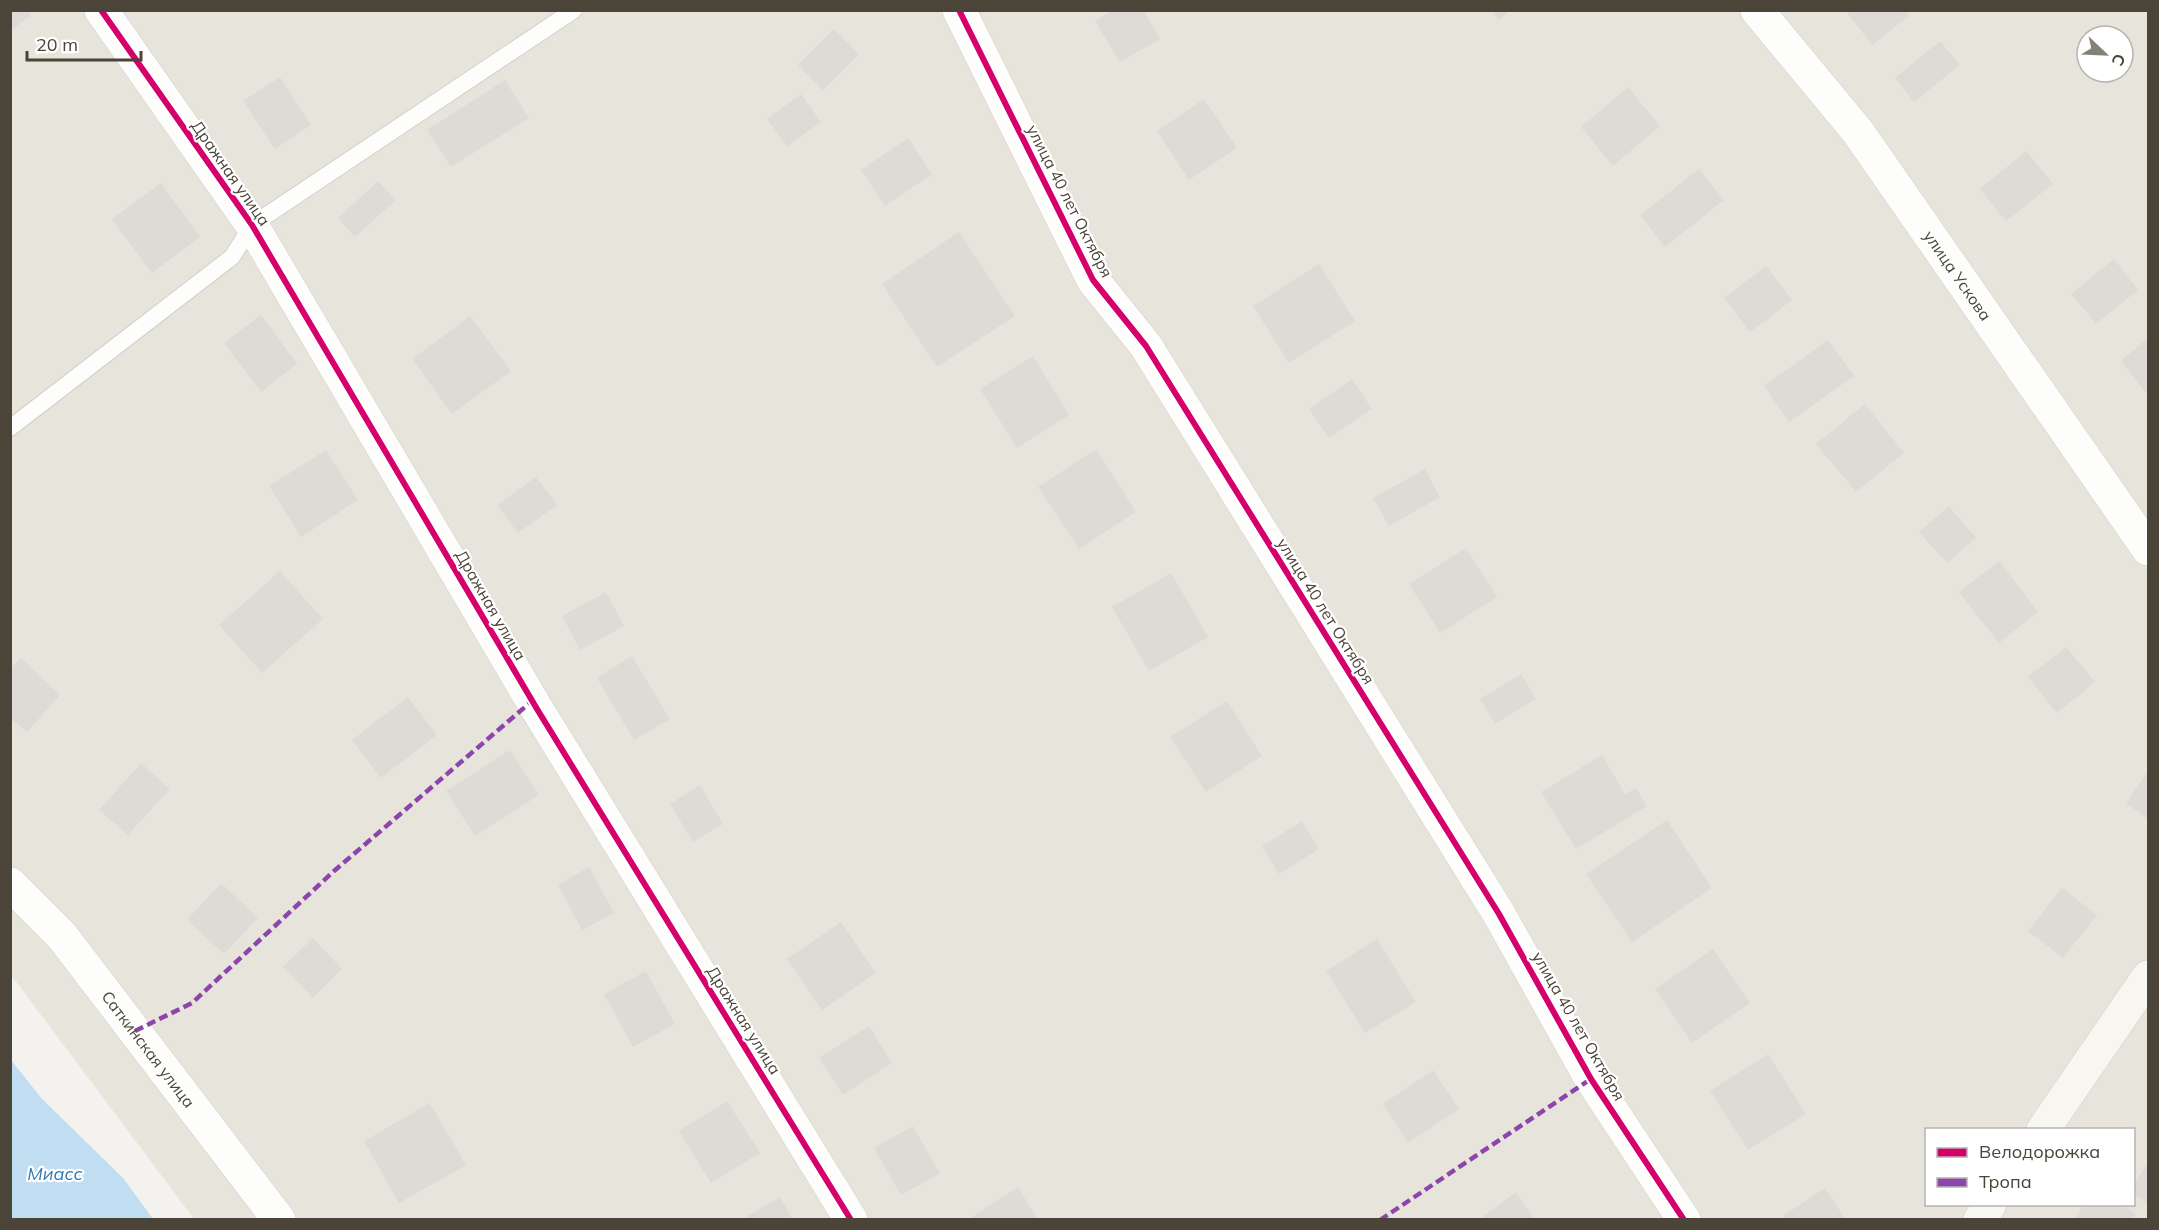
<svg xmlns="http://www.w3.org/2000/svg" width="2159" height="1230" font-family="Mulish,sans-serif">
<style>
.residential{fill:#e7e4dc;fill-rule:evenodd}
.water{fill:#c0ddf1}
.building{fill:#dedbd6}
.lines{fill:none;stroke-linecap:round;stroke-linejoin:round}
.lane-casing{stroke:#d2d0cb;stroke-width:18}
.street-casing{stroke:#d2d0cb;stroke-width:34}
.secondary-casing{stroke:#d3cfc5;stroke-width:34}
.lane{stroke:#fdfdfc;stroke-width:16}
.street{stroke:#fdfdfc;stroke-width:33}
.secondary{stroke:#f7f6f1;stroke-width:33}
.quiet{stroke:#8e44ad;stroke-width:4.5;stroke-dasharray:9 4.5;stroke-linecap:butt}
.cycleway-casing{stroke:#fff;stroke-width:10}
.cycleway{stroke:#d6006c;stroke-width:6}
.labels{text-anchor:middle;stroke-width:4.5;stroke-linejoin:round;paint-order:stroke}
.street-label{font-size:16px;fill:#4b4439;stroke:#fff}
.water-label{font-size:18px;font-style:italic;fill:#2e7ab2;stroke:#fff}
</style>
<rect width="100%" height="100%" fill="#f4f2ee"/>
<path class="residential" d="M11,11H2148V1219H194L11,975ZM2087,36H2123V72H2087ZM1926,1130H2134V1204H1926Z"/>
<path class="water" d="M11,1060L42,1099L123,1178L153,1219H11Z"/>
<path class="building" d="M10,10H27L31,15L10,31Z
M1112,10H1143L1160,39L1120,62L1095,21Z
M1491,10H1510L1499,20Z
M1845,10H1905L1909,16L1872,45Z
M834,29L859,54L823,90L798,65Z
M1940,41L1960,65L1914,102L1895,78Z
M280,77L311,125L275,149L243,101Z
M505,80L529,118L451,167L427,130Z
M1628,87L1660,126L1613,166L1581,127Z
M801,94L821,122L787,146L767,119Z
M1204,99L1237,148L1189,180L1157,131Z
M908,138L932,174L885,206L861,170Z
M2026,151L2053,184L2006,221L1980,189Z
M1699,169L1724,200L1665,247L1640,215Z
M378,181L396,200L355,237L338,218Z
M161,183L200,237L152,273L112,219Z
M959,232L1015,316L937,367L882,284Z
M2114,259L2138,290L2096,324L2071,294Z
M1319,264L1355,321L1289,363L1253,306Z
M1766,266L1792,300L1750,332L1724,298Z
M261,315L297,364L261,392L224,343Z
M470,316L511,371L452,414L412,359Z
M2148,338V396L2121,361Z
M1828,340L1854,376L1789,422L1764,386Z
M1033,356L1069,415L1017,448L980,389Z
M1352,379L1372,409L1329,438L1309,409Z
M1865,404L1904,453L1856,492L1816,444Z
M1096,449L1136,512L1079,549L1038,487Z
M326,450L358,500L301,537L269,486Z
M1425,469L1440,497L1389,526L1373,498Z
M536,477L557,505L518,533L497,505Z
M1949,506L1976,538L1947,563L1919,532Z
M1466,548L1497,597L1440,633L1409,584Z
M1999,561L2038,612L1999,643L1959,592Z
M280,571L323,619L262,673L219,625Z
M1171,573L1208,637L1149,671L1112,607Z
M606,592L624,626L580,650L562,616Z
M2066,647L2095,682L2057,713L2028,677Z
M632,656L670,719L634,740L597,678Z
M21,658L60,695L27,732L10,718V669Z
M1521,674L1536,699L1495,724L1480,699Z
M408,697L437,735L381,778L352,740Z
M1227,701L1262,756L1206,792L1170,737Z
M510,750L539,795L475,836L446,791Z
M1602,755L1625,794L1636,788L1647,806L1576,849L1541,792Z
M141,763L170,789L128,835L99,810Z
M2148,771V819L2126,803Z
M700,785L723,824L693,842L670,804Z
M1667,820L1712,888L1632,942L1586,874Z
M1302,821L1319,849L1279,874L1262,846Z
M589,867L614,913L582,930L558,885Z
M221,883L258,918L224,954L187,920Z
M2062,888L2097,915L2063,958L2028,931Z
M841,922L876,973L822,1010L787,959Z
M313,938L342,969L313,998L283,967Z
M1377,939L1416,1002L1365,1033L1326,971Z
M1713,949L1750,1003L1692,1043L1655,989Z
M646,971L675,1024L633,1047L604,994Z
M869,1026L892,1063L843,1095L819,1058Z
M1768,1054L1806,1114L1748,1150L1710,1091Z
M1433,1070L1459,1109L1408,1143L1383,1104Z
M727,1101L760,1153L711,1183L679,1131Z
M430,1103L466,1165L399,1203L364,1141Z
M913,1126L940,1174L901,1195L874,1148Z
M2148,1163V1205L2134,1194V1183Z
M1018,1187L1038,1220H967Z
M1825,1188L1846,1220H1785L1783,1216Z
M1516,1192L1535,1220H1478Z
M780,1197L793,1220H741Z
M2084,1204H2121L2136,1214L2132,1220H2074Z"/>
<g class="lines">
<defs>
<path id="lane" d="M10,428L232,257L252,225L574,10"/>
<g id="street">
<path d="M101,10L252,225L537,709L851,1220"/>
<path d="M959,10L1093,280L1146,346L1499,914L1591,1079L1684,1220"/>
<path id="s1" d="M1757,10L1858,132L2148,549"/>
<path id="s2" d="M10,884L62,936L279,1220"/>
</g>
<path id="secondary" d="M2043,1130L2148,977
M1980,1220L1990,1204"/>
</defs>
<use href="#lane" class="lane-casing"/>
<use href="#street" class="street-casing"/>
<use href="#secondary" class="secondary-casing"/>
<use href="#lane" class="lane"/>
<use href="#street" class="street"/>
<use href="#secondary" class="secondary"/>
<path class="quiet" d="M135,1031L192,1003L334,871L532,701
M1380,1220L1591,1079"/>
<defs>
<path id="cycleway" d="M101,10L252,225L537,709L851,1220
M959,10L1093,280L1146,346L1499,914L1591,1079L1684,1220"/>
</defs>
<use href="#cycleway" class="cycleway-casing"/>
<use href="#cycleway" class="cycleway"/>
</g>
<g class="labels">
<g class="street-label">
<text transform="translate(231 173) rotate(55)" y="6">Дражная улица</text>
<text transform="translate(1070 201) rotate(63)" y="6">улица 40 лет Октября</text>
<text dy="6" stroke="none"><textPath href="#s1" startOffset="333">улица Ускова</textPath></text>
<text transform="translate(491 605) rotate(60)" y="6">Дражная улица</text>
<text transform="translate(1326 611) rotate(58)" y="6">улица 40 лет Октября</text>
<text transform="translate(744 1020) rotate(58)" y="6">Дражная улица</text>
<text transform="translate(1579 1026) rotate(60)" y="6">улица 40 лет Октября</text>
<text dy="6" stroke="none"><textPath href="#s2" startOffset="216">Саткинская улица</textPath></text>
</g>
<g class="water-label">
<text x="55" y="1180">Миасс</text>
</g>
</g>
<rect width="2159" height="1230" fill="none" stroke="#4b4439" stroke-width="24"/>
<rect x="1925" y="1128" width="210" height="78" fill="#ffffff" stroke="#b7b4b0" stroke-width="1.5"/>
<rect x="1937" y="1148" width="30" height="9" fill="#d6006c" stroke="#b7b4b0" stroke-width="1.5"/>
<text x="1979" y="1158" font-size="18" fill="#4b4439">Велодорожка</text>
<rect x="1937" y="1178" width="30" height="9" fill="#8e44ad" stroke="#b7b4b0" stroke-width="1.5"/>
<text x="1979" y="1188" font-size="18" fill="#4b4439">Тропа</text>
<g transform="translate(2105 54) rotate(113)"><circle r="28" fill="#ffffff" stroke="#b7b4b0" stroke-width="1.5"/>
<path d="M0-4.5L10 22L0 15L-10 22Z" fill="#868178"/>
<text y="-9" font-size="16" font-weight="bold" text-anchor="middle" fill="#4b4439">С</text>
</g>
<path d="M27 51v9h114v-9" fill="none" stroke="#4b4439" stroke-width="3"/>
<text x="36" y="51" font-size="18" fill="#4b4439" stroke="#ffffff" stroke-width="4.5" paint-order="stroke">20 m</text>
</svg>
